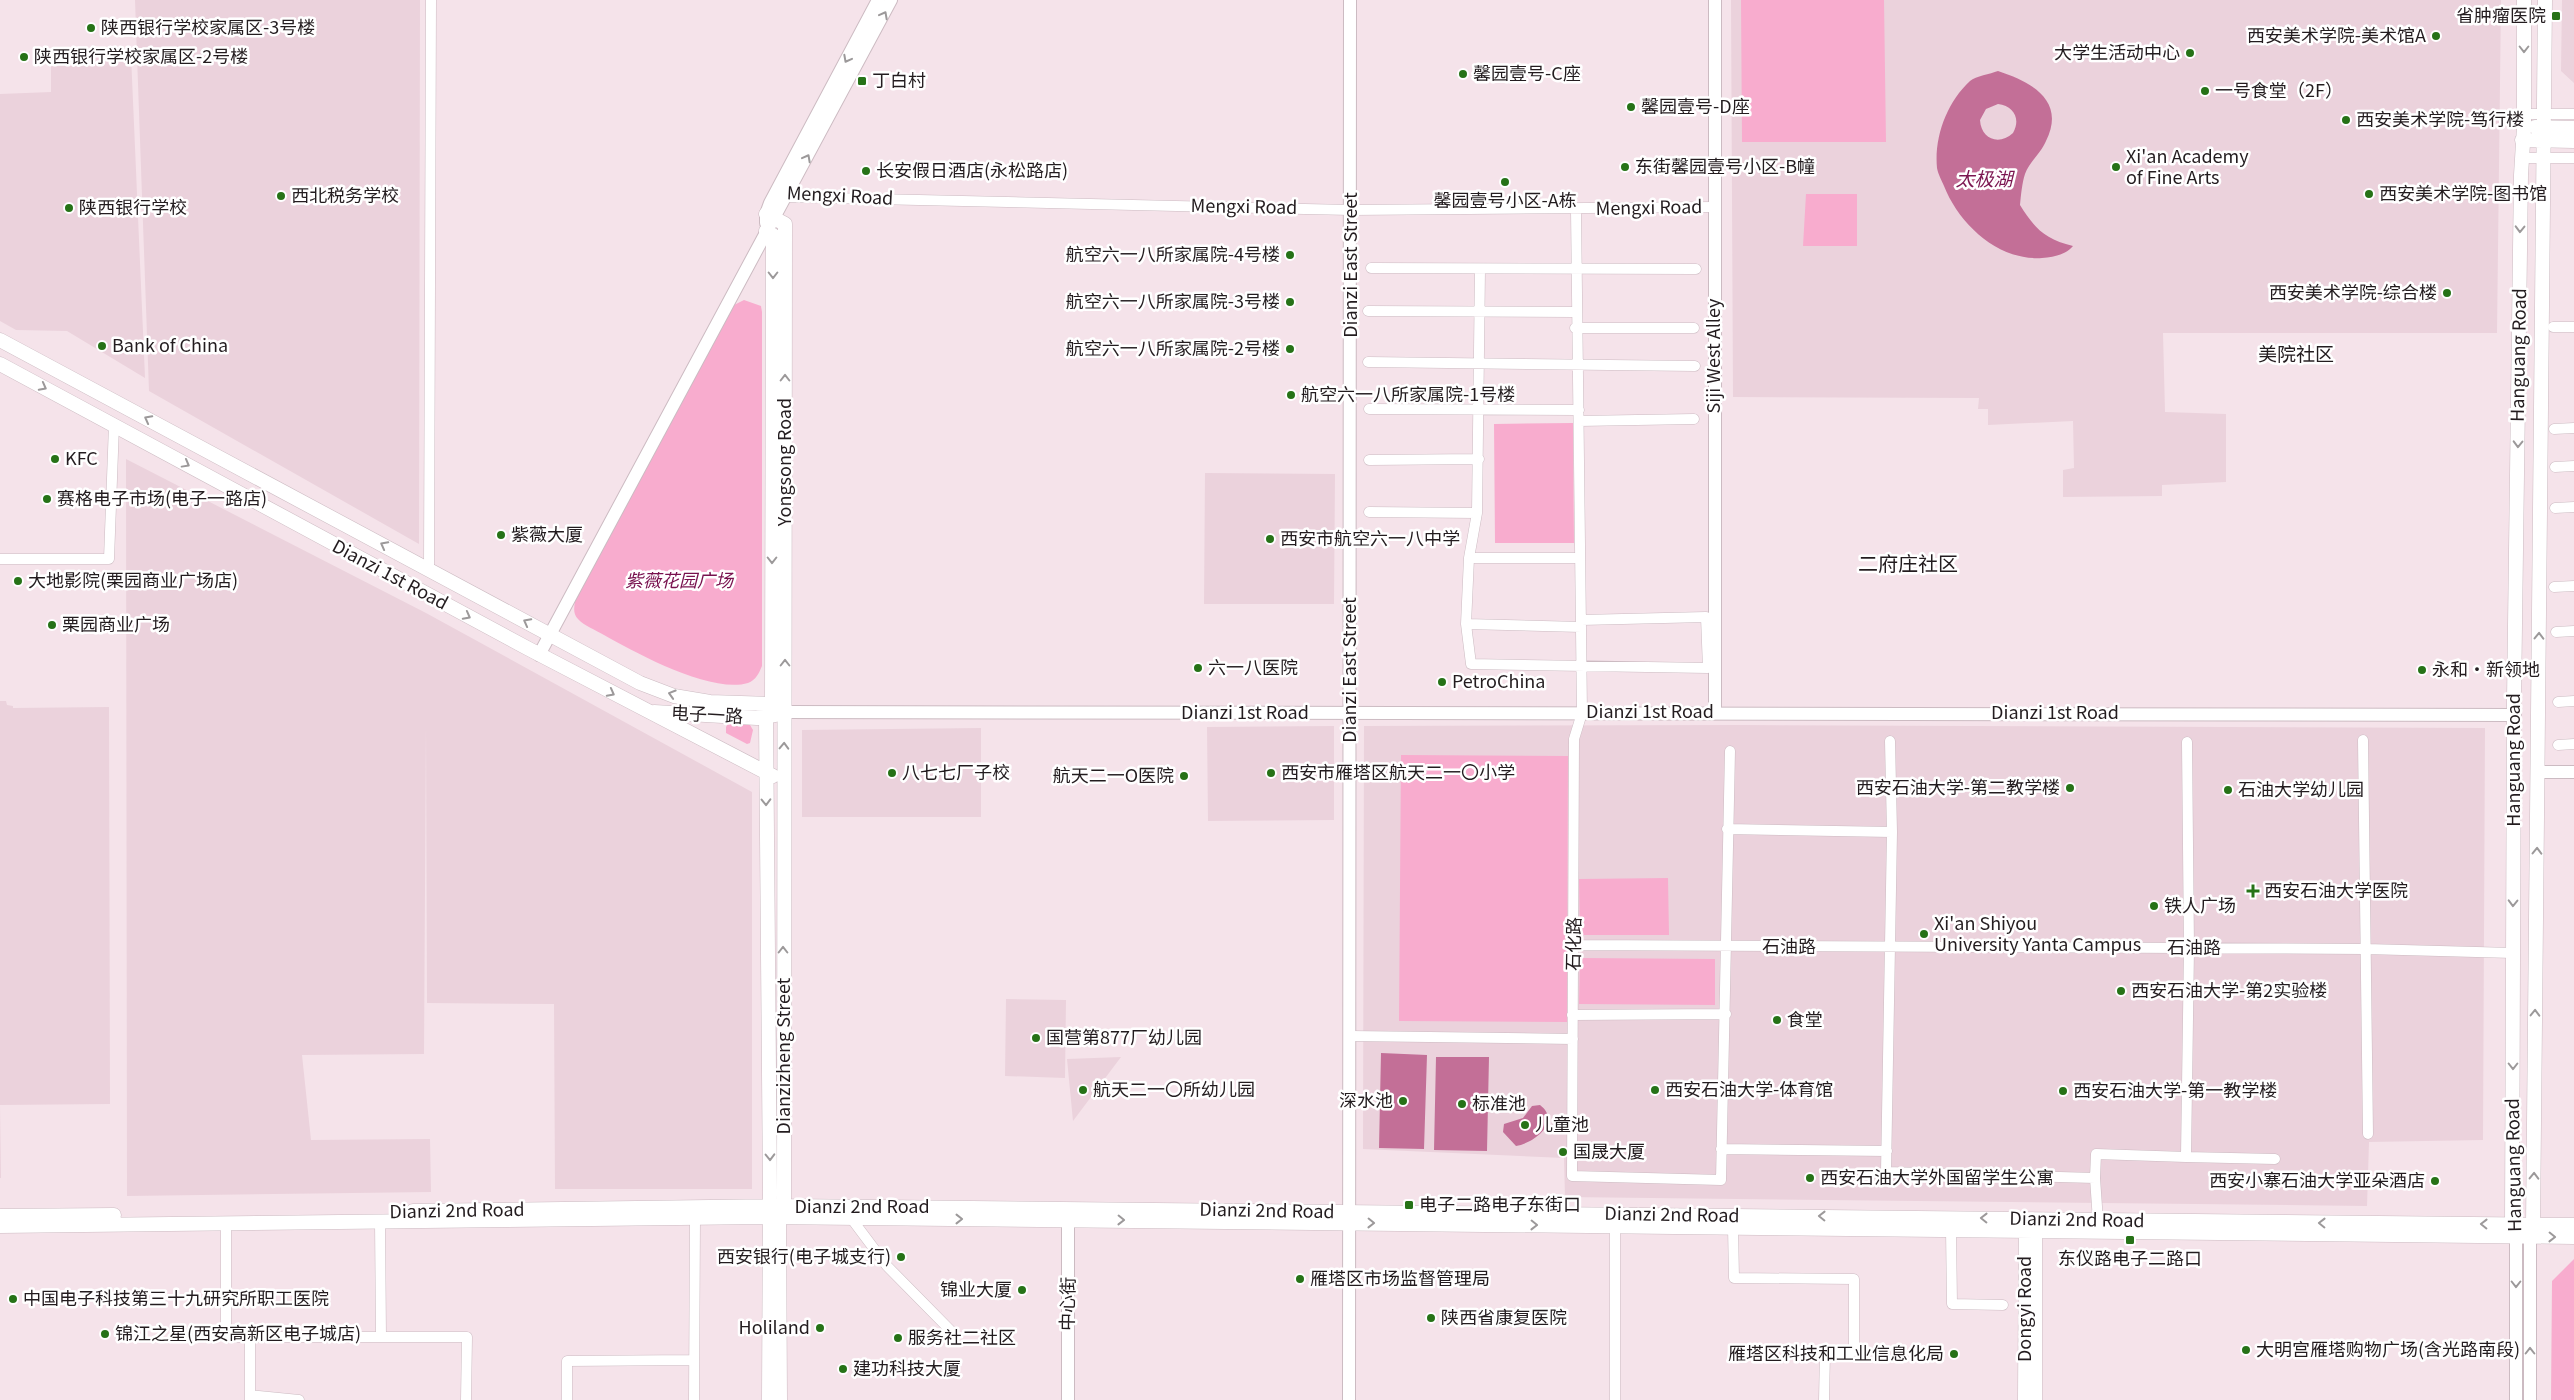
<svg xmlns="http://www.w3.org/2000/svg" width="2574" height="1400" font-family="Georgia,'Noto Sans SC',serif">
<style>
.built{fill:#ebd2dc}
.green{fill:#f8acce}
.water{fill:#c36f97;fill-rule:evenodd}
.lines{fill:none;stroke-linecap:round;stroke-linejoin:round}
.minor-casing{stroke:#ccbbc2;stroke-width:11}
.tertiary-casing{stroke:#ccbbc2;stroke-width:14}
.secondary-casing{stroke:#ccbbc2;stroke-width:15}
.minor{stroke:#fff;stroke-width:10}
.tertiary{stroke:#fff;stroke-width:12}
.secondary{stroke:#fff;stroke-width:14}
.oneway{stroke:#9c999a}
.poi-dot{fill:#267217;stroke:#fff;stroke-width:2}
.labels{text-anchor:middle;stroke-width:5;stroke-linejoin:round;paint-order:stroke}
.poi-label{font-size:18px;fill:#231c1f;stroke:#fff;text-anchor:start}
.street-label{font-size:18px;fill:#231c1f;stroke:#fff}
.park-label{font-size:18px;font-style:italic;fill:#78114e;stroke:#fff}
.water-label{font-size:19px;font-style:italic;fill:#7b1550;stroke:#fff}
.neighbourhood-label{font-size:19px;fill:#231c1f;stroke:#fff}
.quarter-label{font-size:20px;fill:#231c1f;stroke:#fff}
</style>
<rect width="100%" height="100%" fill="#f5e3ea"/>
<path class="built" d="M135,0H420L419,544L149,391Z
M1731,0H2501L2497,333H2163L2165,412L2226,414V482L2162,485V496L2063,497V470L2074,468L2073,421L1988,425V409H1978L1979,398L1733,397Z
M2562,0H2574V83L2561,71Z
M131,55L145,378L67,331L16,330L0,321V94L51,92V56Z
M126,459L426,613L752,792V1189H555L554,1004L427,1003L426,724L424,1054L302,1055L311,1140L430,1139L431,1192L127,1196Z
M1205,473L1335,474L1334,604H1204Z
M0,701H6L7,705L13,706V708L109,707L110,1104L0,1105L1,1178H0Z
M1742,725L2485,728L2483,1140L2369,1142L2367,1206L1565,1197L1564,1158L1363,1149L1364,726Z
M1334,726V820L1208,821L1207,727Z
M981,728V817H802V730Z
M1006,999L1066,1000L1065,1078L1005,1076Z
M1121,1057L1073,1121L1067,1059Z"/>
<path class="green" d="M1741,0H1884L1886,142H1742Z
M1806,194H1857V246H1803Z
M744,300L761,306L762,312V666C759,673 756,680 748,683C711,694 636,653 604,635C596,630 584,626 578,619C573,614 574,608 575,601L734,305Z
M1573,423L1574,543H1495L1494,424Z
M729,722L750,725L753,730L750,743L747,744L726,733V727Z
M1401,755L1568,756L1567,1022L1399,1021Z
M1668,878L1669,935H1580L1579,879Z
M1580,958L1715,959V1005L1579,1004Z
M2574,1259V1400H2551L2552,1281Z"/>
<path class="water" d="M1998,71C2032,82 2066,101 2046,141C2041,153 2030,161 2025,174C2022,183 2021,195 2020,205C2035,229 2045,239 2073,246C2065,255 2054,257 2042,258C1998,261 1959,224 1944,186C1942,181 1938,174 1937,168C1934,137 1947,102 1970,81C1976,76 1990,74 1998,71ZM1998,104C2014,106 2021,119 2013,133C1999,146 1981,139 1980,120L1986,109Z
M1381,1053L1427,1055L1424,1149L1379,1148Z
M1436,1057H1489L1487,1151L1434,1150Z
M1540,1105C1562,1122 1534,1143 1516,1146L1503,1132L1504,1124L1523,1118L1532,1106Z"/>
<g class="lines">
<defs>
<path id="minor" d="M2524,114H2574
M2522,158H2574
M779,194L786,197L1351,210L1714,207
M1576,210C1577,377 1579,545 1582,713L1574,739L1572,1176L1721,1180L1730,751
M1371,268L1696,269
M1368,311L1576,312
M2553,327H2574
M1575,328H1694
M1368,362L1695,366
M1369,409L1579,410
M1579,421L1694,419
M2554,429L2574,428
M1369,460L1479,459
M2555,467L2574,466
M2555,508L2574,507
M1369,512L1477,513
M1469,558L1477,513L1480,269
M1580,558H1469L1466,624L1471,664L1708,668L1706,617L1581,620
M0,559H109L114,425
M429,569L431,0
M2554,587L2574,586
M1466,624L1581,627
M2556,632L2574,631
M2558,702L2574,701
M2363,740L2368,1134
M1890,741L1892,832L1886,1172L2095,1178
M2558,745L2574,744
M1727,829L1892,832
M1575,945L2366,949L2513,953
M1572,1015L1726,1014
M1351,1036L1573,1039
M1721,1149L1887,1151
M2186,1157L2275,1159
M851,1218L887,1266L954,1334
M380,1221L381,1337
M2098,1221L2095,1178L2096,1154L2186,1157L2189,948L2187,742
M226,1223V1337H467L466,1400
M1615,1226V1400
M1733,1227L1734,1278L1854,1279V1351L1825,1352L1824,1400
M1951,1229L1952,1304L2003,1305
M250,1395L299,1400
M250,1400V1337
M567,1400V1361L694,1360
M694,1400L695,1218"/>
<path id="tertiary" d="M766,223V214L770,203L878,0
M539,655L891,0
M785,712L2515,715
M1715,712V0
M2538,772H2574
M1068,1211V1400
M2516,1235V1400
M1349,1400L1350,0
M2530,1400V1236L2532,1228"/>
<path id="secondary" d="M2535,127L2574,128
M2522,140L2574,141
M766,214L785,224L784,1206L779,1218L780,1400
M766,231L773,235L772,704L766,718L770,1191L769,1400
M0,340L640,683L674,696L710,702L772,704
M0,364L529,649L773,776
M654,712L757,718L775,715
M413,1211L784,1206L2574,1225
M0,1216L114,1215
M2533,1225L2545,0
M0,1226L769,1217L2574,1237
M2515,1234L2512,1225L2514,700L2521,175L2524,127V0
M2025,1400L2026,1222
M2035,1400V1223"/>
</defs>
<use href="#minor" class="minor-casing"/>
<use href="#tertiary" class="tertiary-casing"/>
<use href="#secondary" class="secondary-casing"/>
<use href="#minor" class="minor"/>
<use href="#tertiary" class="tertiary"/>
<use href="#secondary" class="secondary"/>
</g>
<defs><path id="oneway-chevron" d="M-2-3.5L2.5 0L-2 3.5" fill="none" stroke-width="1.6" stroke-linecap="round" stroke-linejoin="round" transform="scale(1.25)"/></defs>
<g class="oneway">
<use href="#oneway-chevron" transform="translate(884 15) rotate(-62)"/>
<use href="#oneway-chevron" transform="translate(2524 49) rotate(90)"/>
<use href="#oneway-chevron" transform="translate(847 59) rotate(118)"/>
<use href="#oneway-chevron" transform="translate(807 158) rotate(-62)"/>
<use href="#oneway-chevron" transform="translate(2520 229) rotate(91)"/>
<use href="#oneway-chevron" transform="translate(773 275) rotate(90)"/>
<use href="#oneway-chevron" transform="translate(785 378) rotate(-90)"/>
<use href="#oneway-chevron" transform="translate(43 387) rotate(28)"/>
<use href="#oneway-chevron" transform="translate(148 419) rotate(-152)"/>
<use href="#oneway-chevron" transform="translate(2518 444) rotate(91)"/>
<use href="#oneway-chevron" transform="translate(186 464) rotate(29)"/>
<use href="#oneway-chevron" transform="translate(384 545) rotate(-152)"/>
<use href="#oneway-chevron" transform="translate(772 560) rotate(90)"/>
<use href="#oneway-chevron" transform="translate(467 616) rotate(28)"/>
<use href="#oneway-chevron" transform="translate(527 622) rotate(-152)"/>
<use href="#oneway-chevron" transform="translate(2539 636) rotate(-89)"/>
<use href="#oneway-chevron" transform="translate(785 663) rotate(-90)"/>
<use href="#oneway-chevron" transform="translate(611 693) rotate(28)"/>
<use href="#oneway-chevron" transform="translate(672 694) rotate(-163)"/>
<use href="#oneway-chevron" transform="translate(784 746) rotate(-88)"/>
<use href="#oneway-chevron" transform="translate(766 802) rotate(89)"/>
<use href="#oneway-chevron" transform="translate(2537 851) rotate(-89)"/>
<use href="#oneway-chevron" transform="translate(2513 903) rotate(91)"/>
<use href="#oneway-chevron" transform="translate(783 950) rotate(-90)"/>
<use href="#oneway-chevron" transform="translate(2535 1013) rotate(-89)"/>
<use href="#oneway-chevron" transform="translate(2513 1066) rotate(90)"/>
<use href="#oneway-chevron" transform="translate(770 1157) rotate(89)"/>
<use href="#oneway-chevron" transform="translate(2534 1176) rotate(-89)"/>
<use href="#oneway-chevron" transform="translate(1822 1216) rotate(-179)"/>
<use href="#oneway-chevron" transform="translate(1984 1218) rotate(-179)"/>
<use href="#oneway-chevron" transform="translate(959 1219)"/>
<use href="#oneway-chevron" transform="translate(1121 1220) rotate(1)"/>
<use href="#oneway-chevron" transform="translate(1371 1223) rotate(1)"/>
<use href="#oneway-chevron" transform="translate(2322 1223) rotate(-179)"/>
<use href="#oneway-chevron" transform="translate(2484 1224) rotate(-179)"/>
<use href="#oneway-chevron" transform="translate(1534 1225) rotate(1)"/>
<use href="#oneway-chevron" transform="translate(2552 1237) rotate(1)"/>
<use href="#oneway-chevron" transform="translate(2516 1284) rotate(90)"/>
<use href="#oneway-chevron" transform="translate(2530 1351) rotate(-90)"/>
</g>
<g class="poi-dot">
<rect x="2551" y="11" width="10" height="10" rx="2.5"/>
<circle cx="91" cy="28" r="5"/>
<circle cx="2436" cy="36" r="5"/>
<circle cx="2190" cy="53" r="5"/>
<circle cx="24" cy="57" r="5"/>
<circle cx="1463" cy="74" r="5"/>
<rect x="857" y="76" width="10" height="10" rx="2.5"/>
<circle cx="2205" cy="91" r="5"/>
<circle cx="1631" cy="107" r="5"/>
<circle cx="2346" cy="120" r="5"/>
<circle cx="1625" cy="167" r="5"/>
<circle cx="2116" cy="167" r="5"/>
<circle cx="866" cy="171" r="5"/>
<circle cx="1505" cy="182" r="5"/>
<circle cx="2369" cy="194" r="5"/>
<circle cx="281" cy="196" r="5"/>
<circle cx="69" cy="208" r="5"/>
<circle cx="1290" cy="255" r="5"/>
<circle cx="2447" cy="293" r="5"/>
<circle cx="1290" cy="302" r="5"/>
<circle cx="102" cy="346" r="5"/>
<circle cx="1290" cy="349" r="5"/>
<circle cx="1291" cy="395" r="5"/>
<circle cx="55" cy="459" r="5"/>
<circle cx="47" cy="499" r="5"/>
<circle cx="501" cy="535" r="5"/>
<circle cx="1270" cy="539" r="5"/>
<circle cx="18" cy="581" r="5"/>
<circle cx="52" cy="625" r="5"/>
<circle cx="1198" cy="668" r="5"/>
<circle cx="2422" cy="670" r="5"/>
<circle cx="1442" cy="682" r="5"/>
<circle cx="892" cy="773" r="5"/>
<circle cx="1271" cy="773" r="5"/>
<circle cx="1184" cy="776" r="5"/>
<circle cx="2070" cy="788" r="5"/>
<circle cx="2228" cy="790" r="5"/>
<path d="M2250.5 883.5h5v5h5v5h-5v5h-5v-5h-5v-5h5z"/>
<circle cx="2154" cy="906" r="5"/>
<circle cx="1924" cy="934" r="5"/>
<circle cx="2121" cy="991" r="5"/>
<circle cx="1777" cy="1020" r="5"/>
<circle cx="1036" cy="1038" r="5"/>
<circle cx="1083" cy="1090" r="5"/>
<circle cx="1655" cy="1090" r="5"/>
<circle cx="2063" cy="1091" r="5"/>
<circle cx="1403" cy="1101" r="5"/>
<circle cx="1462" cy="1104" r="5"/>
<circle cx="1525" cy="1125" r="5"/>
<circle cx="1563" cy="1152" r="5"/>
<circle cx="1810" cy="1178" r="5"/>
<circle cx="2435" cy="1181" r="5"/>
<rect x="1404" y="1200" width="10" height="10" rx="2.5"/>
<rect x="2125" y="1235" width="10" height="10" rx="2.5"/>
<circle cx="901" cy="1257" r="5"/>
<circle cx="1300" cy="1279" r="5"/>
<circle cx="1022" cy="1290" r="5"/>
<circle cx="13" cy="1299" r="5"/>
<circle cx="1431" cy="1318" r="5"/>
<circle cx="820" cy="1328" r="5"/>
<circle cx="105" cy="1334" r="5"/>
<circle cx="898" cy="1338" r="5"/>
<circle cx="2246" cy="1350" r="5"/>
<circle cx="1954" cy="1354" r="5"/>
<circle cx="843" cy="1369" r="5"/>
</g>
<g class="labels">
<g class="poi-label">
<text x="2546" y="22" text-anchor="end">省肿瘤医院</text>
<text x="101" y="34">陕西银行学校家属区-3号楼</text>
<text x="2426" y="42" text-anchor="end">西安美术学院-美术馆A</text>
<text x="2180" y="59" text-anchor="end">大学生活动中心</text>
<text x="34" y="63">陕西银行学校家属区-2号楼</text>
<text x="1473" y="80">馨园壹号-C座</text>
<text x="872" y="87">丁白村</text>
<text x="2215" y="97">一号食堂（2F）</text>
<text x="1641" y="113">馨园壹号-D座</text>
<text x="2356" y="126">西安美术学院-笃行楼</text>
<text x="2126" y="163">Xi'an Academy<tspan x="2126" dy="21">of Fine Arts</tspan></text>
<text x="1635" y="173">东街馨园壹号小区-B幢</text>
<text x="876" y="177">长安假日酒店(永松路店)</text>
<text x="2379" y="200">西安美术学院-图书馆</text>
<text x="291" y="202">西北税务学校</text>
<text x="1505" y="207" text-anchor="middle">馨园壹号小区-A栋</text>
<text x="79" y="214">陕西银行学校</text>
<text x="1280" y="261" text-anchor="end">航空六一八所家属院-4号楼</text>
<text x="2437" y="299" text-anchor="end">西安美术学院-综合楼</text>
<text x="1280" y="308" text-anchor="end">航空六一八所家属院-3号楼</text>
<text x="112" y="352">Bank of China</text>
<text x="1280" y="355" text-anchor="end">航空六一八所家属院-2号楼</text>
<text x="1301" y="401">航空六一八所家属院-1号楼</text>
<text x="65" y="465">KFC</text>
<text x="57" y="505">赛格电子市场(电子一路店)</text>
<text x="511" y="541">紫薇大厦</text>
<text x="1280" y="545">西安市航空六一八中学</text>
<text x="28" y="587">大地影院(栗园商业广场店)</text>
<text x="62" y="631">栗园商业广场</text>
<text x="1208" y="674">六一八医院</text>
<text x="2432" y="676">永和·新领地</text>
<text x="1452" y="688">PetroChina</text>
<text x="902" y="779">八七七厂子校</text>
<text x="1281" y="779">西安市雁塔区航天二一〇小学</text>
<text x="1174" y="782" text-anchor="end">航天二一O医院</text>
<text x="2060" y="794" text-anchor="end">西安石油大学-第二教学楼</text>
<text x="2238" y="796">石油大学幼儿园</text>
<text x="2264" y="897">西安石油大学医院</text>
<text x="2164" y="912">铁人广场</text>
<text x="1934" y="930">Xi'an Shiyou<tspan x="1934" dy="21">University Yanta Campus</tspan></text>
<text x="2131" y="997">西安石油大学-第2实验楼</text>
<text x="1787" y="1026">食堂</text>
<text x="1046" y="1044">国营第877厂幼儿园</text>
<text x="1093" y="1096">航天二一〇所幼儿园</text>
<text x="1665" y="1096">西安石油大学-体育馆</text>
<text x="2073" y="1097">西安石油大学-第一教学楼</text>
<text x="1393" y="1107" text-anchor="end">深水池</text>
<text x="1472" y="1110">标准池</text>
<text x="1535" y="1131">儿童池</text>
<text x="1573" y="1158">国晟大厦</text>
<text x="1820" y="1184">西安石油大学外国留学生公寓</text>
<text x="2425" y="1187" text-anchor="end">西安小寨石油大学亚朵酒店</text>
<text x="1419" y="1211">电子二路电子东街口</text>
<text x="891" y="1263" text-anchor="end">西安银行(电子城支行)</text>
<text x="2130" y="1265" text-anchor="middle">东仪路电子二路口</text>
<text x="1310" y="1285">雁塔区市场监督管理局</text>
<text x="1012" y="1296" text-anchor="end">锦业大厦</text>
<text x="23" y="1305">中国电子科技第三十九研究所职工医院</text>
<text x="1441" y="1324">陕西省康复医院</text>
<text x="810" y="1334" text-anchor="end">Holiland</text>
<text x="115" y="1340">锦江之星(西安高新区电子城店)</text>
<text x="908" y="1344">服务社二社区</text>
<text x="2256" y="1356">大明宫雁塔购物广场(含光路南段)</text>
<text x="1944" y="1360" text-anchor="end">雁塔区科技和工业信息化局</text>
<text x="853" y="1375">建功科技大厦</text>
</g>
<g class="street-label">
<text transform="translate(840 196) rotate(3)" y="6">Mengxi Road</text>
<text transform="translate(1244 207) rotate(1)" y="6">Mengxi Road</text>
<text transform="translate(1649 208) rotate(-1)" y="6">Mengxi Road</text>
<text transform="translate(1351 265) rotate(-90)" y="6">Dianzi East Street</text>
<text transform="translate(2519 355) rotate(-89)" y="6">Hanguang Road</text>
<text transform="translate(1714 356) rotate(-90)" y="6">Siji West Alley</text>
<text transform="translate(785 462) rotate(-90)" y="6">Yongsong Road</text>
<text transform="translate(390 575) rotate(28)" y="6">Dianzi 1st Road</text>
<text transform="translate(1350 670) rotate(-90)" y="6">Dianzi East Street</text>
<text x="1650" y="718">Dianzi 1st Road</text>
<text x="1245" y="719">Dianzi 1st Road</text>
<text x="2055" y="719">Dianzi 1st Road</text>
<text transform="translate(707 715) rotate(3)" y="6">电子一路</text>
<text transform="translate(2514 760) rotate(-90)" y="6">Hanguang Road</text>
<text transform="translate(1574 944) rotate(-89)" y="6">石化路</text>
<text x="1789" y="953">石油路</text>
<text x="2194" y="954">石油路</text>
<text transform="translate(784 1056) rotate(-90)" y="6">Dianzizheng Street</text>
<text transform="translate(2514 1165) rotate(-91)" y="6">Hanguang Road</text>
<text x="862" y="1213">Dianzi 2nd Road</text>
<text transform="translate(457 1211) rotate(-1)" y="6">Dianzi 2nd Road</text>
<text transform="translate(1267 1211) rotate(1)" y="6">Dianzi 2nd Road</text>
<text transform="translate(1672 1215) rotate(1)" y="6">Dianzi 2nd Road</text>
<text transform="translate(2077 1220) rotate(1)" y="6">Dianzi 2nd Road</text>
<text transform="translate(1068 1304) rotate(-89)" y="6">中心街</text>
<text transform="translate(2025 1309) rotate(-90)" y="6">Dongyi Road</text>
</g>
<g class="park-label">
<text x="679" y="587">紫薇花园广场</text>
</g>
<g class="water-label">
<text x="1984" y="186">太极湖</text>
</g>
<g class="neighbourhood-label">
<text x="2296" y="361">美院社区</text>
</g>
<g class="quarter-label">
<text x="1908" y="571">二府庄社区</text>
</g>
</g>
</svg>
